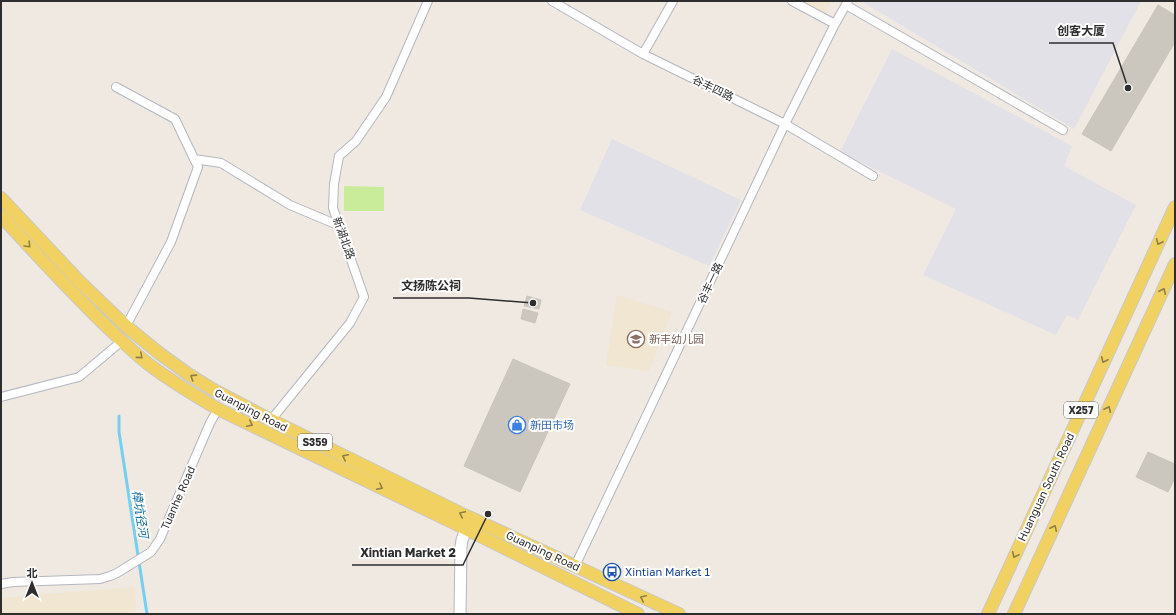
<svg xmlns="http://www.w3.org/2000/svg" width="1176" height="615" font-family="'Golos Text','Noto Sans SC',sans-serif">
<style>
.industrial{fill:#e3e1e8}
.education{fill:#f0e6d1}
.pitch{fill:#c9ec9a}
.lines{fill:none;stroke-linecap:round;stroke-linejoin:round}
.stream{stroke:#75cff0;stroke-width:3}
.building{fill:#cbc7bf;stroke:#cbc5ba}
.street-casing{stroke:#b4b7c1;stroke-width:10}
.secondary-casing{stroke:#b4b7c1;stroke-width:13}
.primary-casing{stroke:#c9c9c9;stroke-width:14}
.street{stroke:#fff;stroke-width:8}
.secondary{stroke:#fff;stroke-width:11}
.primary{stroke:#f2d163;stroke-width:12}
.oneway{stroke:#908048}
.labels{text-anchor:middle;stroke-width:4;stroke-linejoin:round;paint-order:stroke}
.shield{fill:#fff;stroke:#6d6d6d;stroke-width:1}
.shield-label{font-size:10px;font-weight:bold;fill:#2e2e2e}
.street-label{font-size:11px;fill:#2e2e2e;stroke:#fff}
.education-label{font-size:11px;fill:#785e54;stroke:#fff;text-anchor:start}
.shop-label{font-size:11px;fill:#366cbe;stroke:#fff;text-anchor:start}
.transit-label{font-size:11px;fill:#164399;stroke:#fff;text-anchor:start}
.water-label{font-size:12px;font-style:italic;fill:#0d6fa3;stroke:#fff}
.leader{fill:none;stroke:#2e2e2e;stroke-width:1.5}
.callout-dot{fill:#2e2e2e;stroke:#fff;stroke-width:1.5}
.callout-label{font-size:12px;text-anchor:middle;font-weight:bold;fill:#2e2e2e;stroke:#fff;stroke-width:4;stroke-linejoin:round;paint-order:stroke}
</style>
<rect width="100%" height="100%" fill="#efe9e1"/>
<path class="industrial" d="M861,1H1141L1074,129Z
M892,49L1072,146L1064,166L1136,205L1078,320L1067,315L1056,335L923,275L956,209L840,152Z
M612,139L741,200L709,266L580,210Z"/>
<path class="education" d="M802,1H831L825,13Z
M617,295L672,312L649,371L606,365Z
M135,587L136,614H1V598Z"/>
<path class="pitch" d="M344,186L384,187V211H344Z"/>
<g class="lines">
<path class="stream" d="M119,416V432L147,614"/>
</g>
<path class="building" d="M1158,5L1175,15V42L1111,151L1082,134Z
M527,296L541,300L539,309L524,306Z
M523,309L538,313L535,323L521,319Z
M513,359L570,384L520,492L464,466Z
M1148,452L1175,464V478L1168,492L1136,477Z"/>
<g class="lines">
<defs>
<path id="street" d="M552,1L643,54L785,124L873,176
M792,1L835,24
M846,5L1063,130
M643,54L673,1
M116,87L175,119L198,167L171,242L126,326
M194,159L221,163L290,205L340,226
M1,397L79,377L122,341
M271,420L350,323L364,297L333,208L334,184L339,156L356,141L386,97L428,1
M575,566L785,124L835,24L848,1
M1,584L13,582L100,579L110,576L117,573L151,552L160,539L210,423L218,409"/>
<path id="secondary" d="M460,614L461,547L462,540L466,529"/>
<path id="primary" d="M1,198L80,282L126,326L159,353L188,374L212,389L271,420L460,513L679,614
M1,216C35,253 68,289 104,324C118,337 132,351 147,363C169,380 194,395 218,409L454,523L638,614
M988,614L1175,207
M1014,614L1175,264"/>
</defs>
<use href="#street" class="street-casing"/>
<use href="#secondary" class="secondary-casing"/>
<use href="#primary" class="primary-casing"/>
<use href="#street" class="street"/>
<use href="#secondary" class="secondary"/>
<use href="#primary" class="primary"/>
</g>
<defs><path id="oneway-chevron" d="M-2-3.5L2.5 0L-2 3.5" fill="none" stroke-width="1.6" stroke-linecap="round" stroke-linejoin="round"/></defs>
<g class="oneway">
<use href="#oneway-chevron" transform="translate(1159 242) rotate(115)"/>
<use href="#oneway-chevron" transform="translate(28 245) rotate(47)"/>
<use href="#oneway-chevron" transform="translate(1163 291) rotate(-65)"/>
<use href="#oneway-chevron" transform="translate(140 356) rotate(41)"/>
<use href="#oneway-chevron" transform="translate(1104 360) rotate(115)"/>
<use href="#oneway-chevron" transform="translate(193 377) rotate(-147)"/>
<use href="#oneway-chevron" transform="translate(1108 409) rotate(-65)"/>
<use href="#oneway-chevron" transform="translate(250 424) rotate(26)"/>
<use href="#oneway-chevron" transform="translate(345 457) rotate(-154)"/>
<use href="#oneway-chevron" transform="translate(380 487) rotate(26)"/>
<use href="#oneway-chevron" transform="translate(462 514) rotate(-155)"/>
<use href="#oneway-chevron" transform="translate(1054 528) rotate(-65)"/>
<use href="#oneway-chevron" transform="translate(1015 555) rotate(115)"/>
<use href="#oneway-chevron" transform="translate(643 598) rotate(-155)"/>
</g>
<defs>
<symbol id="school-ring" viewBox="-11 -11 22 22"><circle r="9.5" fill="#fff" stroke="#8d6e63" stroke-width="1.5"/><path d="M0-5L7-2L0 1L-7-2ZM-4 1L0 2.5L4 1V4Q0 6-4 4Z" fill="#8d6e63"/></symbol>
<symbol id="shop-ring" viewBox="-11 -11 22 22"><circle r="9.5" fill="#fff" stroke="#3f7fe0" stroke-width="1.5"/><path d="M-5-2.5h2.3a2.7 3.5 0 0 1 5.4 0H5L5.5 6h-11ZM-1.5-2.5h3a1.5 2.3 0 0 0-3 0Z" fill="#3f7fe0"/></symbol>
<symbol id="bus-ring" viewBox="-11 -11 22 22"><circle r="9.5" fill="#fff" stroke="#1a4fb4" stroke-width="1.5"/><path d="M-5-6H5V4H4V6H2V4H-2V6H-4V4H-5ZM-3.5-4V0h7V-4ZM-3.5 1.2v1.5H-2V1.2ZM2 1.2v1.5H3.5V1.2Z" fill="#1a4fb4"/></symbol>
</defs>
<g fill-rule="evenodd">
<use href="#school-ring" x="626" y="329" width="20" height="20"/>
<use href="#shop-ring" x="507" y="415" width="20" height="20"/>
<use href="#bus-ring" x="602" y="562" width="20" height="20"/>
</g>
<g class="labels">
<g class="shield">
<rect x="1064" y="402" width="34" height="16" rx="3"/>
<rect x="298" y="434" width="34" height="16" rx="3"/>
</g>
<g class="shield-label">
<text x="1081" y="414">X257</text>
<text x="315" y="446">S359</text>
</g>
<g class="street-label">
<text transform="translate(713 88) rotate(26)" y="4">谷丰四路</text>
<text transform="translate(344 238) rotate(70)" y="4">新湖北路</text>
<text transform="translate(710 283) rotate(-65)" y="4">谷丰一路</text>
<text transform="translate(251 410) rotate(27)" y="4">Guanping Road</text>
<text transform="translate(1046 487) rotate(-65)" y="4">Huanguan South Road</text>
<text transform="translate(178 498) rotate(-66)" y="4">Tuanhe Road</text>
<text transform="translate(543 551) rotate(25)" y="4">Guanping Road</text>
</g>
<g class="education-label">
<text x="649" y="343">新丰幼儿园</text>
</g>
<g class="shop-label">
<text x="530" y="429">新田市场</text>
</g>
<g class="transit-label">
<text x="625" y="576">Xintian Market 1</text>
</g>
<g class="water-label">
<text transform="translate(140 514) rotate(81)" y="4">樟坑径河</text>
</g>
</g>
<path class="leader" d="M1128 88L1113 43H1049M533 303L469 298H393M488 514L463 565H352"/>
<g class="callout-dot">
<circle cx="1128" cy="88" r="4"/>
<circle cx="533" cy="303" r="4"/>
<circle cx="488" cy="514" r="4"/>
</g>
<g class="callout-label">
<text x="1081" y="35">创客大厦</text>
<text x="431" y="290">文扬陈公祠</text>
<text x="408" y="557">Xintian Market 2</text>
</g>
<rect width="1176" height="615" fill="none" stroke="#2e2e2e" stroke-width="4"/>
<g transform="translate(32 583)" stroke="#ffffff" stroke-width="3" paint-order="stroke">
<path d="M0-3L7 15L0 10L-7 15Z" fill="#2e2e2e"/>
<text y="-6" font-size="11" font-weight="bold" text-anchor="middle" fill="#2e2e2e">北</text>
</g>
</svg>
